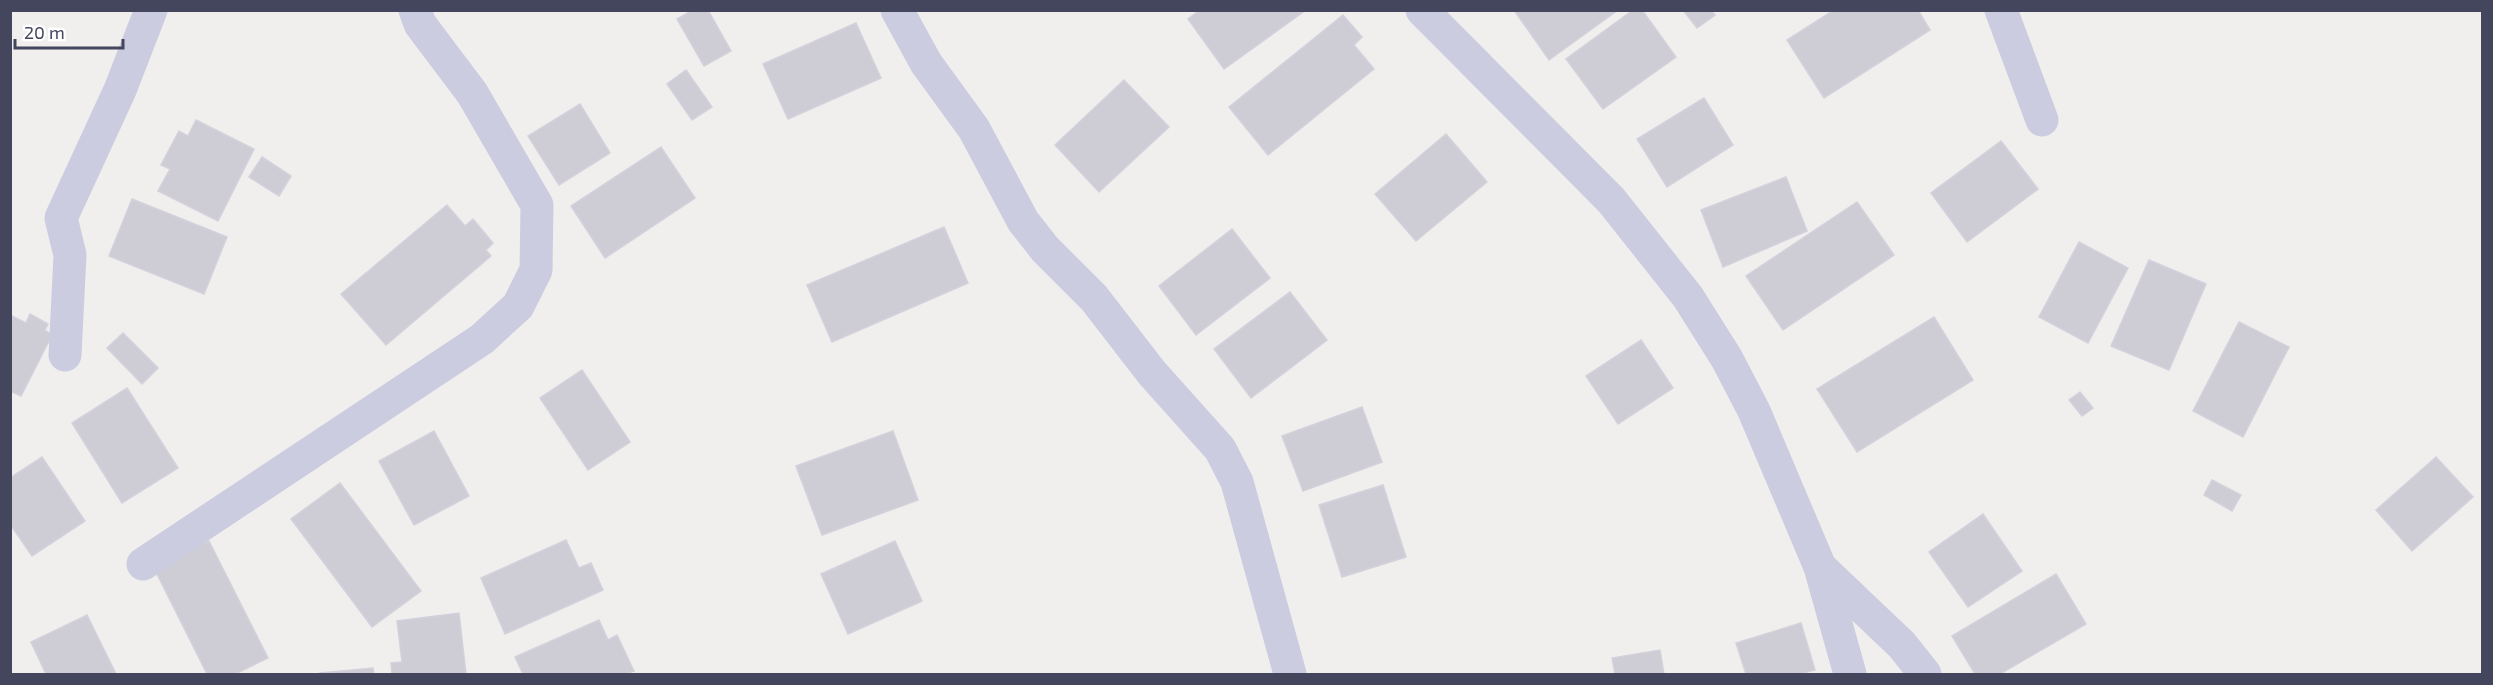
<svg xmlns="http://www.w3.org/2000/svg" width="2493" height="685" font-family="'Exo 2',sans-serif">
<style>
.building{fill:#cecdd6;stroke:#d3d1db;stroke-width:1.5}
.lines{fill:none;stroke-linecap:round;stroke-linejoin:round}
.minor{stroke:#cbcce0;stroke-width:33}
</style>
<rect width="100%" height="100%" fill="#f1efee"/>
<path class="building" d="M693,10H708L731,51L704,66L677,19Z
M1200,10H1306L1224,69L1188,19Z
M1514,10H1618L1549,60Z
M1633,10H1642L1676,57L1603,109L1566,59Z
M1683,10H1711L1715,15L1697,28Z
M1834,10H1918L1930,30L1824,98L1787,40Z
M1343,15L1362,37L1354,45L1374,69L1268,155L1229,107Z
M856,23L881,78L788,119L763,64Z
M686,70L712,107L692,120L667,84Z
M1124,80L1169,127L1099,192L1055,145Z
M1704,98L1733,145L1667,187L1637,139Z
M580,104L610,153L559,185L528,136Z
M196,120L254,149L218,221L158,191L170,169L161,165L179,131L188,136Z
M1446,134L1487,182L1416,241L1375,194Z
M2001,141L2038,189L1967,242L1931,193Z
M661,147L695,198L605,258L571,206Z
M262,157L291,176L279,196L249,177Z
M1786,177L1807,231L1723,267L1701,210Z
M132,199L227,237L204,294L109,256Z
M1857,202L1894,255L1783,330L1746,276Z
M447,205L465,226L473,219L493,243L486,250L491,256L386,345L341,294Z
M944,227L968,283L832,342L807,285Z
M1232,229L1270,278L1196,335L1159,286Z
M2079,242L2128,268L2088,343L2039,317Z
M2149,260L2206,284L2169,370L2111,346Z
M1290,292L1327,340L1251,398L1214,349Z
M30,314L48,324L45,330L52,335L21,396L10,391V315L26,323Z
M1934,317L1973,380L1857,452L1817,389Z
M2239,322L2289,347L2243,437L2193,411Z
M123,333L158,368L142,384L107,348Z
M1641,340L1673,388L1618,424L1586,376Z
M582,370L630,442L588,470L540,398Z
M127,388L178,468L122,503L72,423Z
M2080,392L2093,408L2082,416L2069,400Z
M1362,407L1382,462L1303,491L1282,436Z
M434,431L469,496L414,525L379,461Z
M893,431L918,500L822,535L796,466Z
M42,457L85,521L32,556L10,524V478Z
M2436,457L2473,497L2412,551L2376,510Z
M2212,480L2241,495L2232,511L2204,495Z
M340,483L421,591L372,627L291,519Z
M1383,485L1406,557L1342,577L1319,505Z
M1983,514L2022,571L1968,607L1929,552Z
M566,540L579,568L591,563L603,590L505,634L481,578Z
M209,541L268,658L235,674H207L154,568Z
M895,541L922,601L848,634L821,574Z
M2056,574L2086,624L2000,674H1975L1952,636Z
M459,613L466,674H392L391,663L402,662L397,621Z
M87,615L116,674H46L31,642Z
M599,620L608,640L617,635L634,671L625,674H523L515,657Z
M1801,623L1815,670L1799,674H1746L1736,643Z
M1660,650L1664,674H1615L1612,658Z
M373,668L374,674H320V673Z"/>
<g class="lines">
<path class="minor" d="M897,10L926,63L974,129L1023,221L1045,249L1094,298L1152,373L1220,449L1237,482L1290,674
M1422,10L1611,200L1688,297L1727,359L1754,411L1820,567L1850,674
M2001,10L2042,120
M65,355L70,255L61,218L120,90L151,10
M143,564L482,339L518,306L536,270L537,205L472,93L420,24L415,10
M1820,567L1902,645L1925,674"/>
</g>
<rect width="2493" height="685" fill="none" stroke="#44465e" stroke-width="24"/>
<path d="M15 39v9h108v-9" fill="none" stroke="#44465e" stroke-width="3"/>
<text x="24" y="39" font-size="18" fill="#44465e" stroke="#ffffff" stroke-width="4.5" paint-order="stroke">20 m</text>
</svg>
